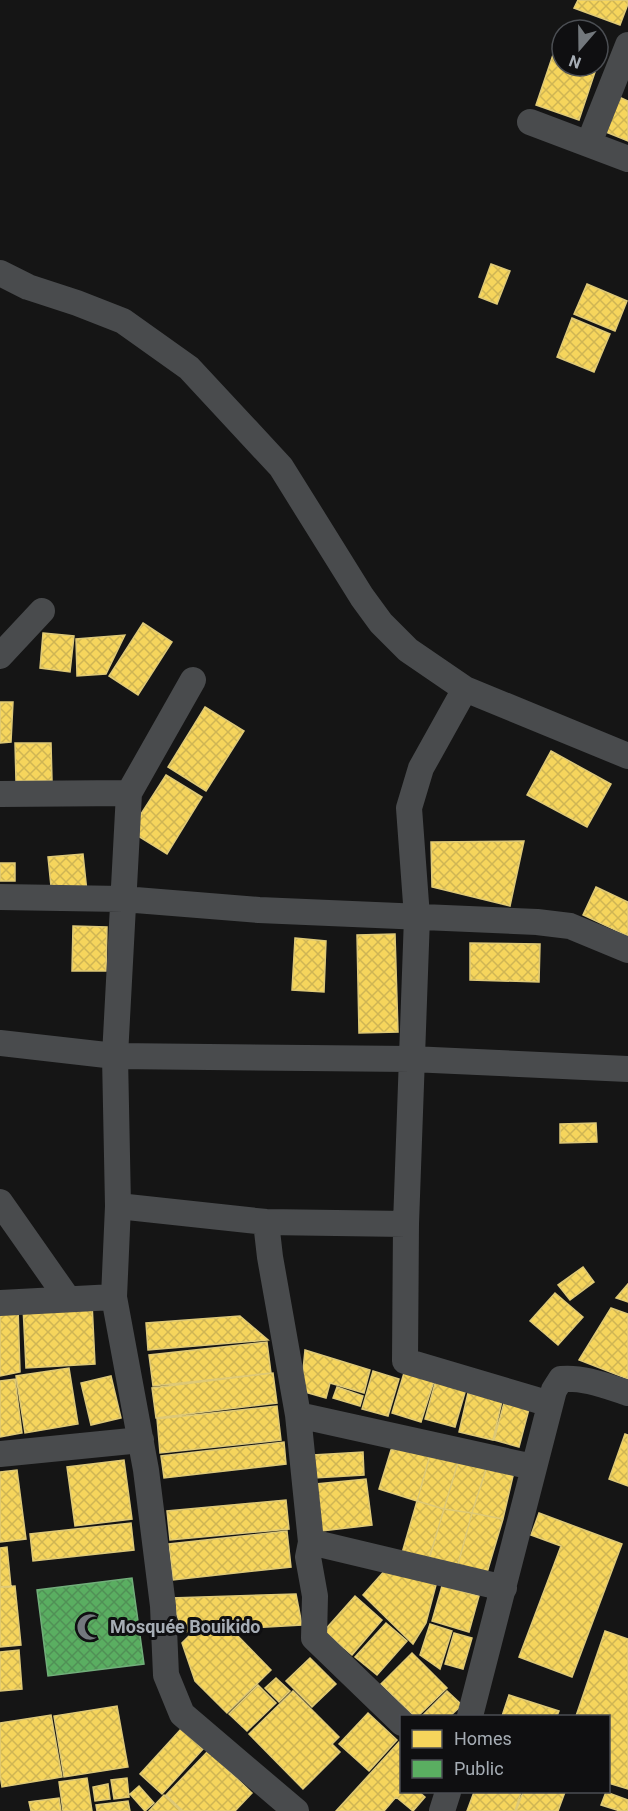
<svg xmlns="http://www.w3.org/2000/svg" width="628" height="1811" font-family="Roboto,sans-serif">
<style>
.homes{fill:url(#homes-cross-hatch);stroke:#dec977;stroke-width:1.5}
.public{fill:url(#public-cross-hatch);stroke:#71ae7a;stroke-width:1.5}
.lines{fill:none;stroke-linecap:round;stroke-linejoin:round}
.street{stroke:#494b4d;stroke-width:26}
.labels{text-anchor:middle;stroke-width:6;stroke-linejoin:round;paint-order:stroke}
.poi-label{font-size:18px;font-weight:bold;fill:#a6adb5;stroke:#0f0f11;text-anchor:start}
</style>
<defs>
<pattern id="homes-cross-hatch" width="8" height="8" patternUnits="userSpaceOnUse" patternTransform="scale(1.5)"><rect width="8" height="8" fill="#f6d55c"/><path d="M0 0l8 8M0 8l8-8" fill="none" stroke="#cfb554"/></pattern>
<pattern id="public-cross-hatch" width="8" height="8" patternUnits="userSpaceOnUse" patternTransform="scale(1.5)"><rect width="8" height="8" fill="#5aae61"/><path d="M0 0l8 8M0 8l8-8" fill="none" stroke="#509056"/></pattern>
</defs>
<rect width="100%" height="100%" fill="#151515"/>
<path class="homes" d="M578,0H628V4L620,25L574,8Z
M558,40L562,42V66H597L579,120L536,105Z
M619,97L628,101V141L606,132Z
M491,264L510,271L497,304L479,297Z
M587,284L627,301L615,331L574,314Z
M572,318L610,334L594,372L557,357Z
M143,623L172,642L138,695L109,676Z
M43,633L74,636L70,672L40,668Z
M125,635L106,674L77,676L76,639Z
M0,702H13L11,742L0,743Z
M205,707L244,731L206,791L168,767Z
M15,743H51L52,781H16Z
M551,751L611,784L587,827L527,795Z
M166,775L202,797L167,854L130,831Z
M524,841L510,906L432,887L431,842Z
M83,854L87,892L52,896L48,857Z
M0,863H15V881H0Z
M596,887L628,902V936L583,915Z
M73,926L107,927L106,971H72Z
M395,934L398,1032L359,1033L357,935Z
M295,938L326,941L324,992L292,990Z
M470,943L540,944L539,982L470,980Z
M596,1123L597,1142L560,1143V1124Z
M583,1267L594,1282L570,1300L558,1285Z
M628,1284V1302L616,1298Z
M555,1293L583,1317L558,1345L530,1321Z
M92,1303L95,1364L26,1368L23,1306Z
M18,1307L20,1372L0,1376V1308Z
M611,1308L628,1314V1379L579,1360Z
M240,1316L268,1340L148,1350L146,1323Z
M267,1342L271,1373L153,1386L149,1355Z
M305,1350L370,1370L364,1393L330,1383L326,1398L301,1391Z
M69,1368L78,1424L25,1433L16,1376Z
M373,1371L399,1379L388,1416L362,1409Z
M273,1373L277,1403L156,1418L152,1388Z
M404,1373L434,1381L421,1422L392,1413Z
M111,1376L121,1418L91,1425L81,1383Z
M15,1379L22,1433L0,1437V1381Z
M436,1380L466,1389L455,1427L425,1419Z
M337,1387L363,1396L360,1406L333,1398Z
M468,1393L502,1401L493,1440L459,1432Z
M504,1403L529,1409L519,1447L494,1440Z
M277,1406L281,1440L160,1453L157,1419Z
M625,1434L628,1435V1486L609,1479Z
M284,1442L286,1464L164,1478L161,1456Z
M433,1445L459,1459L444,1509L417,1501Z
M433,1445L417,1501L379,1489L391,1450Z
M363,1452L364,1475L314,1478L313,1455Z
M490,1457L516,1463L503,1519L472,1513Z
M490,1457L472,1513L444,1509L459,1459Z
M124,1460L132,1519L75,1526L67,1467Z
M17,1470L26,1539L0,1542V1472Z
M366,1479L372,1525L322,1531L316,1484Z
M286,1500L289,1529L170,1540L167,1511Z
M417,1501L444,1509L429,1559L402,1553Z
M444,1509L472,1513L457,1568L429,1559Z
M472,1513L503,1519L486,1576L457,1568Z
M539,1513L622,1544L572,1677L519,1657L561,1546L531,1535Z
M131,1523L134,1550L33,1561L30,1534Z
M287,1531L291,1567L173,1580L169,1544Z
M7,1547L11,1587H0V1548Z
M386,1569L436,1585L426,1623L413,1644L363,1595Z
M15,1586L21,1645L0,1647V1587Z
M442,1586L479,1596L469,1632L432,1621Z
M296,1594L302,1625L183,1632L171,1598Z
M355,1596L382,1620L352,1655L324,1631Z
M386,1623L407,1641L377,1675L355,1657Z
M430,1624L452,1631L440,1669L420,1655Z
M605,1631L628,1639V1789L608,1783V1716H576Z
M234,1632L271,1670L227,1713L195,1681L182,1643L190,1635Z
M454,1633L472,1638L463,1669L445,1664Z
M19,1650L22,1689L0,1691V1652Z
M412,1653L447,1688L418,1716H414L381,1684Z
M310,1658L336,1684L312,1707L286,1681Z
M276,1678L290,1691L279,1702L265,1688Z
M258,1685L276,1703L247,1731L229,1714Z
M293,1691L339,1737L332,1744L340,1752L303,1789L249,1734Z
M447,1691L462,1705L450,1716H422Z
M509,1695L559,1711L557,1716H502Z
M117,1706L128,1767L64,1777L54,1716Z
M368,1713L397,1740L369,1771L339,1744Z
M51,1715L62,1777L2,1787L0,1775V1723Z
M181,1729L203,1749L162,1794L140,1774Z
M399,1742L402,1745V1792H419L425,1797L413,1811L396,1797L384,1811H336Z
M208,1751L252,1793L235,1811H183L166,1795Z
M87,1778L92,1811H63L59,1782Z
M127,1778L129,1797L114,1799L111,1780Z
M108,1784L110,1799L95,1801L93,1787Z
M139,1786L154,1803L145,1811L130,1794Z
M474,1792H521L515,1811H467Z
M523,1792H565L558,1811H516Z
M606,1792L628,1800V1811H620L601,1805Z
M164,1795L181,1811H149Z
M59,1798L61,1811H31L29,1802Z
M128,1801L130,1811H97L96,1805Z"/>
<path class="public" d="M132,1578L144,1664L48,1676L37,1590Z"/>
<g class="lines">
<path class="street" d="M530,122L628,159
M589,143L628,45
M0,273L28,287L77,303L123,321L189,368L281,467L362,597L381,623L408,650L465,689L628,756
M0,656L42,611
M465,689L421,768L409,808L417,917L406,1224L405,1361L550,1404
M0,794L129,793
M0,897L123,899L259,910L537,922L570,926L628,950
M0,1043L115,1056L411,1059L628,1069
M0,1202L68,1299
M118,1206L266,1222L406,1224
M266,1222L270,1257L298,1415L311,1542L308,1557L315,1596L314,1638L402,1723
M114,1297L118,1206L115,1056L129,793L193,680
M0,1303L114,1297L146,1470L163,1606L166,1675L182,1714L296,1811
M298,1415L533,1467
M0,1454L141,1440
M311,1542L504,1588
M470,1716L554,1390L561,1379C584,1377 606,1386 628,1393
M442,1811L448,1792"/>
</g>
<defs>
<symbol id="mosque-bare" viewBox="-9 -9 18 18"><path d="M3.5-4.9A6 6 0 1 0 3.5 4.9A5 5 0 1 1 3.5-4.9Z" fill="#73787d" stroke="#0f0f11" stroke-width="2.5" paint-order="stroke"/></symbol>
</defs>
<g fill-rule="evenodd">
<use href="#mosque-bare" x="71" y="1608" width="38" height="38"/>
</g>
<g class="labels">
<g class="poi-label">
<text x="110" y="1633">Mosquée Bouikido</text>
</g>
</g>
<rect x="400" y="1715" width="210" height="78" fill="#0f0f11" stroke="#4b4e53" stroke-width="1.5"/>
<rect x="412" y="1730" width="30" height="18" fill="#f6d55c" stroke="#4b4e53" stroke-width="1.5"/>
<text x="454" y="1745" font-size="18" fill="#a6adb5">Homes</text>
<rect x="412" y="1760" width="30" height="18" fill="#5aae61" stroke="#4b4e53" stroke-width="1.5"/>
<text x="454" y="1775" font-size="18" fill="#a6adb5">Public</text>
<g transform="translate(580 48) rotate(200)"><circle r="28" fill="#0f0f11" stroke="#4b4e53" stroke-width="1.5"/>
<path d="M0-4.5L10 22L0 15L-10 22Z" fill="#73787d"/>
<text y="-9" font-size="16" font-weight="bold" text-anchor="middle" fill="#a6adb5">N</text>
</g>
</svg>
